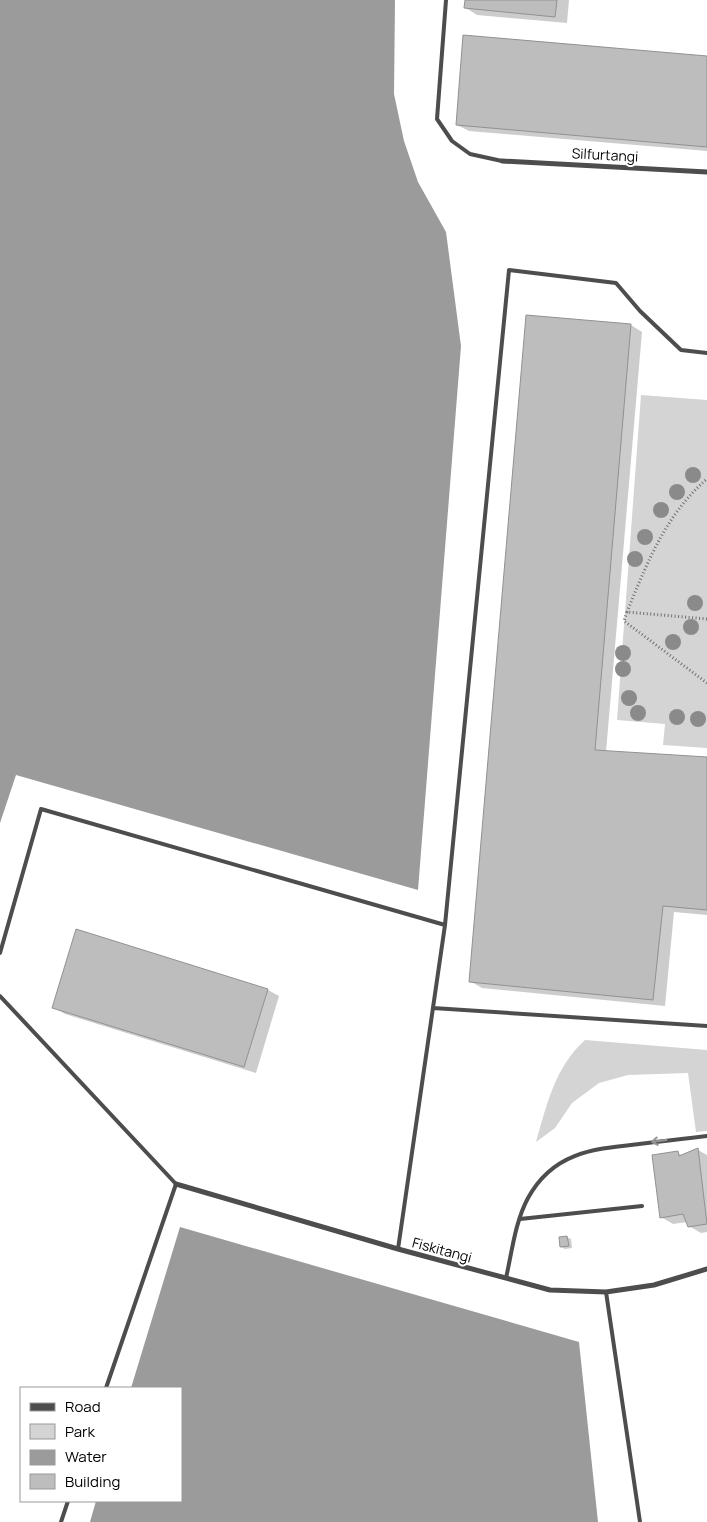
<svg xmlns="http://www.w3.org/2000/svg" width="707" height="1522" font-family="Manrope,sans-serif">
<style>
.green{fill:#d4d4d4}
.water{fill:#9b9b9b}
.shadow{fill:#0003}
.building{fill:#bdbdbd;stroke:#919191}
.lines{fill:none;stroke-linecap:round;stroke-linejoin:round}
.path{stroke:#6f6f6f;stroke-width:3;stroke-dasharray:1 2.5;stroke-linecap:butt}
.service{stroke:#4d4d4d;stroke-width:4}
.minor{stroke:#4d4d4d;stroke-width:5}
.tree{fill:#8a8a8a}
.oneway{stroke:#949494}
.labels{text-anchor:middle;stroke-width:4;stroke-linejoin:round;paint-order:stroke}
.street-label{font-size:14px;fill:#000;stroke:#fff}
</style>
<rect width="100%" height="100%" fill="#fff"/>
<path class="green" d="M641,395L707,400V748L663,745L665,724L617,720Z
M585,1040L707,1050V1131L696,1132L688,1073L628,1075L599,1083L572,1103L555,1128L536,1142C547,1104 555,1067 585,1040Z"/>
<path class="water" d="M0,0H395L394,94L404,141L418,182L446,232L461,346L418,890L16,775L0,823Z
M180,1227L579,1342L598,1522H90L96,1501H181V1388H131Z"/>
<path class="shadow" d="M467,0H569L567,23L477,15L466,8Z
M707,57V151L469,131L457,125Z
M631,325L642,332L606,752L707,758V915L674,912L665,1006L482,988L470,981Z
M77,931L268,990L279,996L256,1073L65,1014L53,1007Z
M698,1150L707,1155V1232L701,1233L689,1226L687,1222L673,1224L661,1217L678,1153L683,1156Z
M567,1237L571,1239L572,1248L565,1249L561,1247Z"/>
<path class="building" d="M465,0H557L555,17L464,8Z
M463,35L707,56V147L456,125Z
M526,315L631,324L595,750L707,757V910L663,906L653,1000L469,982Z
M76,929L268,989L244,1067L52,1008Z
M698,1148L707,1224L688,1227L683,1214L660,1218L652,1155L678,1151L679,1156Z
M567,1236L569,1246L560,1247L559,1237Z"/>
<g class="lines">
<path class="path" d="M627,612C647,563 666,514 707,479
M707,619L627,612L624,621L707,683"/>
<path class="service" d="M446,0L437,119L452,141L470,154L502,161
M0,953L41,809L445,925
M0,996L176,1184L106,1388
M433,1008L707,1026
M520,1219L642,1206
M398,1249L445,925L509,270L616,283L640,311L681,350L707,353
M506,1278C512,1252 515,1222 528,1198C553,1152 593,1149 639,1144C662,1141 684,1139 707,1136
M606,1292L640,1522
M61,1522L68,1501"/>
<path class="minor" d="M502,161L707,172
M176,1184L398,1249L550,1290L606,1292L654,1285L707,1269"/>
</g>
<g class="tree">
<circle cx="693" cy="475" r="8"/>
<circle cx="677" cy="492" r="8"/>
<circle cx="661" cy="510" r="8"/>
<circle cx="645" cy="537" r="8"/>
<circle cx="635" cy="559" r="8"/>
<circle cx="695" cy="603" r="8"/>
<circle cx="691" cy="627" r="8"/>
<circle cx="673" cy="642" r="8"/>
<circle cx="623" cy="653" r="8"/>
<circle cx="623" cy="669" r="8"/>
<circle cx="629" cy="698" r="8"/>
<circle cx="638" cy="713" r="8"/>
<circle cx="677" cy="717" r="8"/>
<circle cx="698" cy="719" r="8"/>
</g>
<defs><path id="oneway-shaft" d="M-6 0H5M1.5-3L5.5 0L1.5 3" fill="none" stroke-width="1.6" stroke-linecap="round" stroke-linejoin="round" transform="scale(1.25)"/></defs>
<use class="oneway" href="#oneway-shaft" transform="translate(659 1141) rotate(173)"/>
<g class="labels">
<g class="street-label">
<text transform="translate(605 155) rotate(3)" y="5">Silfurtangi</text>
<text transform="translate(442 1250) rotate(15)" y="5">Fiskitangi</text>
</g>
</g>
<rect x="20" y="1387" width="162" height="115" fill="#ffffff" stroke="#999999"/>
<rect x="30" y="1403" width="25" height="8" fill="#4d4d4d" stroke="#999999"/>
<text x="65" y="1412" font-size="15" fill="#000000">Road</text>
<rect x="30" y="1424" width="25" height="15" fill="#d4d4d4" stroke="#999999"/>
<text x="65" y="1437" font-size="15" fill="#000000">Park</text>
<rect x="30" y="1450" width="25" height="15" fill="#9b9b9b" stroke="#999999"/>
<text x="65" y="1462" font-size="15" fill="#000000">Water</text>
<rect x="30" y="1474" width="25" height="15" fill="#bdbdbd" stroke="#999999"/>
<text x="65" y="1487" font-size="15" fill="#000000">Building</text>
</svg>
